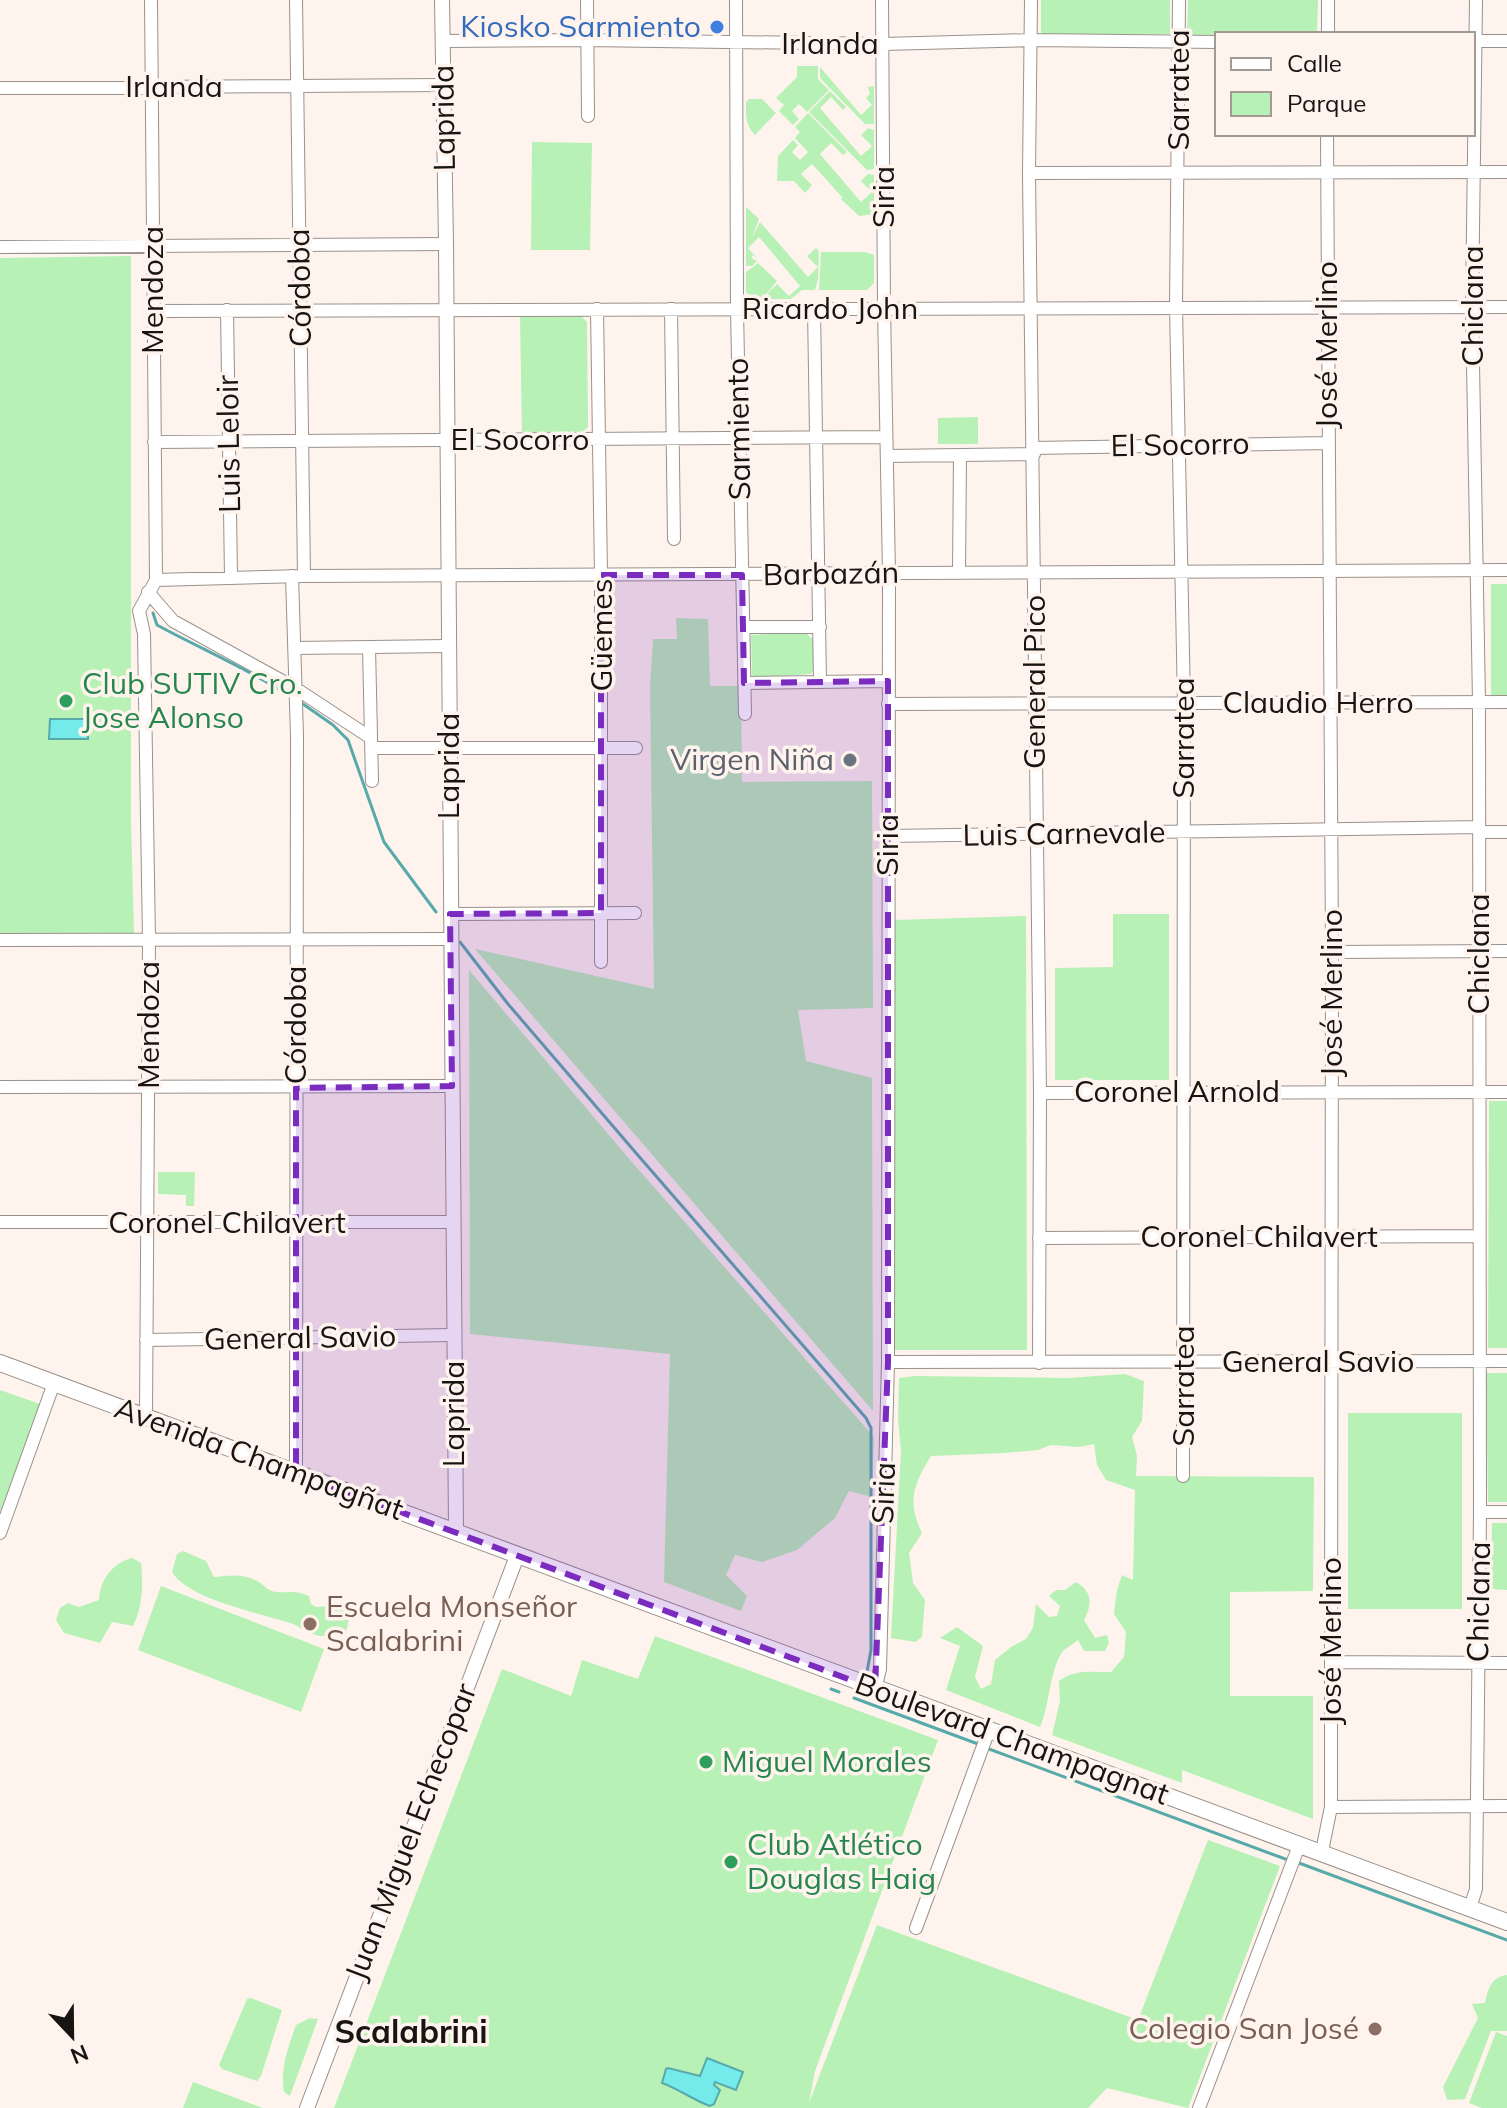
<svg xmlns="http://www.w3.org/2000/svg" width="1507" height="2108" font-family="Mulish,sans-serif">
<style>
.green{fill:#b7f1b5}
.water{fill:#74eaeb;stroke:#58aaaa;stroke-width:2}
.lines{fill:none;stroke-linecap:round;stroke-linejoin:round}
.stream{stroke:#58aaaa;stroke-width:3}
.minor-casing{stroke:#9a918b;stroke-width:14}
.tertiary-casing{stroke:#9a918b;stroke-width:16}
.secondary-casing{stroke:#9a918b;stroke-width:18}
.minor{stroke:#fff;stroke-width:12}
.tertiary{stroke:#fff;stroke-width:14}
.secondary{stroke:#fff;stroke-width:16}
.marked{fill:#7b2cbf;fill-opacity:0.2;stroke:#7b2cbf;stroke-width:6;stroke-dasharray:16 10;stroke-linejoin:round}
.shop-dot{fill:#3f7fe0;stroke:#fef4ed;stroke-width:3}
.leisure-dot{fill:#2e9e5b;stroke:#fef4ed;stroke-width:3}
.worship-dot{fill:#6b7280;stroke:#fef4ed;stroke-width:3}
.education-dot{fill:#8d6e63;stroke:#fef4ed;stroke-width:3}
.labels{text-anchor:middle;stroke-width:7;stroke-linejoin:round;paint-order:stroke}
.shop-label{font-size:30px;fill:#366cbe;stroke:#fef4ed;text-anchor:end}
.street-label{font-size:30px;fill:#171411;stroke:#fef4ed}
.leisure-label{font-size:30px;fill:#27864d;stroke:#fef4ed;text-anchor:start}
.worship-label{font-size:30px;fill:#5b616d;stroke:#fef4ed;text-anchor:end}
.education-label{font-size:30px;fill:#785e54;stroke:#fef4ed;text-anchor:start}
.neighbourhood-label{font-size:32px;font-weight:bold;fill:#171411;stroke:#fef4ed}
</style>
<rect width="100%" height="100%" fill="#fef4ed"/>
<path class="green" d="M1041,0H1170V34H1041Z
M1188,0H1318L1317,34L1187,35Z
M797,66H818V79L829,90L807,112L799,104L792,111L799,119L793,125L779,111L784,105L776,98L797,77Z
M820,67L861,115L872,105L866,98L870,94L868,87L874,86V124H865L820,78Z
M830,91L846,107L843,110L831,97L820,108L861,156L872,146L861,135L868,128L874,130V169L867,170L809,112Z
M749,99H762L776,113L755,135C745,125 746,116 746,102Z
M808,113L847,152L843,155L831,143L820,154L861,202L872,192L861,181L868,174L874,175V214L859,216L841,199L842,197L812,164L801,174L812,185L805,193L794,181H777L778,156L793,140L798,145L792,152L800,160L808,152L795,138L800,132L795,127Z
M532,142L592,143L590,250H531Z
M746,207L759,219L752,238L760,222L808,277L818,267L807,256L816,248L819,251L818,279L815,290H802L791,299H768V293L777,284L789,296L800,286L759,237L748,248L758,259L753,255L751,258L757,261L752,266H746Z
M821,252H865L874,255V283L867,290H819Z
M131,256V820L134,933L0,934V258Z
M758,263L777,281L762,299H753L746,292V272Z
M579,314L587,322L588,427L580,434H522L520,315Z
M978,417V444H938V418Z
M1491,584H1507V695H1491Z
M676,618L708,619L710,686H741L742,782L872,781L873,1008L798,1010L806,1061L872,1078L873,1411L475,949L654,989L650,686L653,639H677Z
M805,632L813,640L814,669L811,674L757,677L752,675L751,635Z
M1113,914H1169V1080H1055V968L1113,967Z
M1026,916L1027,1350H895L894,920Z
M469,970L631,1161L874,1437L872,1497L849,1491L835,1518L797,1550L762,1562L735,1555L726,1575L747,1596L741,1611L664,1582L670,1354L470,1334Z
M1489,1101H1507V1348H1488Z
M158,1172H195L194,1206H186V1195L158,1194Z
M1486,1373H1507V1502H1488Z
M1125,1374L1144,1381L1142,1421L1132,1437L1137,1456L1136,1476L1314,1477L1313,1591L1230,1592V1696H1313V1819L1182,1770V1783L1052,1735L1060,1701L1059,1681C1074,1669 1093,1672 1111,1672L1124,1657L1126,1632L1114,1614L1117,1590L1122,1575L1133,1580L1135,1490L1106,1480L1097,1465L1094,1444L1079,1447L1051,1445L1038,1450L1003,1453L931,1456C913,1485 907,1502 922,1533L909,1553L913,1583L925,1600L922,1637L915,1642L891,1638L901,1451L898,1419L899,1378L915,1376L1067,1378Z
M0,1390L40,1404L0,1512Z
M1348,1413H1462V1609H1348Z
M1492,1523H1507V1590L1491,1589Z
M183,1551L206,1561L214,1577C230,1576 241,1573 257,1581C263,1584 266,1589 272,1591C284,1595 291,1588 309,1596L311,1604L316,1607L345,1605L351,1612L346,1632C337,1636 326,1638 316,1635C308,1633 300,1627 293,1624C261,1613 189,1600 172,1572L177,1554Z
M132,1558L141,1563C143,1584 143,1606 133,1626L112,1622L100,1643L64,1633L56,1620L60,1608L68,1603L79,1607L99,1600C100,1580 112,1563 132,1558Z
M1076,1582C1093,1592 1092,1605 1084,1620L1095,1638L1107,1635L1109,1643L1105,1651H1084L1078,1640C1073,1644 1066,1648 1062,1652C1049,1673 1050,1704 1040,1727L946,1690L960,1646L940,1638L957,1627L983,1646L975,1677L981,1689L991,1684L995,1660L1011,1647L1026,1639L1033,1628L1036,1604L1049,1617L1057,1616L1060,1606L1049,1596L1056,1590H1065Z
M161,1586L324,1649L301,1712L138,1650Z
M655,1636L938,1740L815,2071L809,2103L877,1925L1138,2020L1208,1840L1280,1866L1188,2108L1107,2088L1088,2108H334L502,1669L571,1696L582,1660L638,1679Z
M1507,1975V2031H1491L1465,2099L1447,2100L1443,2087L1478,2018L1472,2004L1485,2003C1488,1989 1491,1977 1507,1975Z
M251,1998L282,2010L261,2076L257,2081L222,2069L219,2065L247,1999Z
M310,2018L318,2019L290,2096L284,2092C280,2068 288,2048 296,2025Z
M1496,2032L1507,2036V2108H1482L1469,2103Z
M193,2082L263,2108H183Z"/>
<path class="water" d="M50,719H88V739H49Z
M707,2058L743,2072L736,2090L715,2082L714,2085L720,2090L714,2104L710,2106C693,2100 679,2089 662,2083L666,2069L668,2068L700,2076Z"/>
<g class="lines">
<path class="stream" d="M153,613L157,625C201,649 247,668 288,695
M303,704L333,725L348,740L384,842L436,912
M460,942L508,1004L636,1153L866,1418L871,1428V1650L866,1677
M831,1689L839,1692
M854,1698L978,1744
M989,1749L1288,1860
M1299,1863L1507,1940"/>
<defs>
<path id="minor" d="M151,0L156,580
M296,0L304,576
M587,0L588,116
M736,0L737,309L745,714
M1031,0L1029,173L1040,1093L1039,1363
M1179,0L1176,307L1184,703L1183,1476
M1328,0V34
M443,41L587,40L883,44L1032,40L1217,42
M1473,41H1507
M0,88L444,85
M1029,173L1507,172
M0,247L446,244
M597,309L601,575V962
M671,309L674,539
M814,309L820,682
M227,310L231,577
M153,311L1507,307
M154,442L886,437
M1033,448L1327,443
M887,456L1034,454
M959,573L960,455
M292,576L297,736L296,1473
M156,580L304,576L1507,570
M148,592L173,621L295,688L371,738
M743,627H820
M369,647L372,781
M294,648L448,646
M744,683L888,681
M888,704L1507,702
M371,748H636
M1479,832H1507
M888,836L1479,827
M450,914L635,913
M0,940L449,939
M1332,952L1507,951
M0,1087L452,1086
M1040,1093L1507,1092
M0,1222H454
M1039,1238L1479,1236
M146,1340L454,1335
M888,1362L1507,1361
M146,1417L149,940L144,634L139,611L156,580
M1480,1512H1507
M0,1533L54,1383
M1331,1662L1507,1663
M875,1689L880,1669L888,1362L889,573L884,309L882,0
M1331,1807L1507,1806
M1322,1851L1331,1807V1662L1332,952L1327,134
M1470,1908L1476,1889L1480,1512L1479,702L1472,307L1476,0
M916,1928L989,1730
M1199,2108L1300,1843"/>
<path id="tertiary" d="M442,0L446,244L456,1532
M307,2108L517,1556"/>
<path id="secondary" d="M0,1363L1507,1922"/>
</defs>
<use href="#minor" class="minor-casing"/>
<use href="#tertiary" class="tertiary-casing"/>
<use href="#secondary" class="secondary-casing"/>
<use href="#minor" class="minor"/>
<use href="#tertiary" class="tertiary"/>
<use href="#secondary" class="secondary"/>
</g>
<path class="marked" d="M601,575H742L744,683L888,681V1362L875,1689L296,1473V1088L452,1086L450,914L601,913Z"/>
<circle class="shop-dot" cx="717" cy="27" r="8"/>
<g class="leisure-dot">
<circle cx="66" cy="701" r="8"/>
<circle cx="706" cy="1762" r="8"/>
<circle cx="731" cy="1862" r="8"/>
</g>
<circle class="worship-dot" cx="850" cy="760" r="8"/>
<g class="education-dot">
<circle cx="310" cy="1624" r="8"/>
<circle cx="1375" cy="2029" r="8"/>
</g>
<g class="labels">
<g class="shop-label">
<text x="701" y="37">Kiosko Sarmiento</text>
</g>
<g class="street-label">
<text x="830" y="54">Irlanda</text>
<text x="174" y="97">Irlanda</text>
<text transform="translate(1179 90) rotate(-90)" y="10">Sarratea</text>
<text transform="translate(444 118) rotate(-91)" y="10">Laprida</text>
<text transform="translate(884 197) rotate(-90)" y="10">Siria</text>
<text transform="translate(300 288) rotate(-91)" y="10">Córdoba</text>
<text transform="translate(153 290) rotate(-90)" y="10">Mendoza</text>
<text transform="translate(1473 306) rotate(-90)" y="10">Chiclana</text>
<text x="830" y="319">Ricardo John</text>
<text transform="translate(1327 345) rotate(-90)" y="10">José Merlino</text>
<text transform="translate(739 429) rotate(-91)" y="10">Sarmiento</text>
<text x="520" y="450">El Socorro</text>
<text transform="translate(229 444) rotate(-91)" y="10">Luis Leloir</text>
<text transform="translate(1180 445) rotate(-1)" y="10">El Socorro</text>
<text transform="translate(831 574) rotate(-1)" y="10">Barbazán</text>
<text transform="translate(602 635) rotate(-90)" y="10">Güemes</text>
<text transform="translate(1035 682) rotate(-90)" y="10">General Pico</text>
<text x="1318" y="713">Claudio Herro</text>
<text transform="translate(1184 738) rotate(-90)" y="10">Sarratea</text>
<text transform="translate(449 766) rotate(-90)" y="10">Laprida</text>
<text transform="translate(1064 834) rotate(-1)" y="10">Luis Carnevale</text>
<text transform="translate(888 845) rotate(-90)" y="10">Siria</text>
<text transform="translate(1479 954) rotate(-90)" y="10">Chiclana</text>
<text transform="translate(1332 993) rotate(-90)" y="10">José Merlino</text>
<text transform="translate(149 1025) rotate(-90)" y="10">Mendoza</text>
<text transform="translate(296 1025) rotate(-90)" y="10">Córdoba</text>
<text x="1177" y="1102">Coronel Arnold</text>
<text x="227" y="1233">Coronel Chilavert</text>
<text x="1259" y="1247">Coronel Chilavert</text>
<text transform="translate(300 1338) rotate(-1)" y="10">General Savio</text>
<text x="1318" y="1372">General Savio</text>
<text transform="translate(1184 1386) rotate(-90)" y="10">Sarratea</text>
<text transform="translate(454 1414) rotate(-90)" y="10">Laprida</text>
<text transform="translate(259 1459) rotate(20)" y="10">Avenida Champagñat</text>
<text transform="translate(884 1493) rotate(-88)" y="10">Siria</text>
<text transform="translate(1479 1602) rotate(-89)" y="10">Chiclana</text>
<text transform="translate(1331 1641) rotate(-90)" y="10">José Merlino</text>
<text transform="translate(1012 1739) rotate(20)" y="10">Boulevard Champagnat</text>
<text transform="translate(411 1832) rotate(-69)" y="10">Juan Miguel Echecopar</text>
</g>
<g class="leisure-label">
<text x="82" y="694">Club SUTIV Cro.<tspan x="82" dy="34">Jose Alonso</tspan></text>
<text x="722" y="1772">Miguel Morales</text>
<text x="747" y="1855">Club Atlético<tspan x="747" dy="34">Douglas Haig</tspan></text>
</g>
<g class="worship-label">
<text x="834" y="770">Virgen Niña</text>
</g>
<g class="education-label">
<text x="326" y="1617">Escuela Monseñor<tspan x="326" dy="34">Scalabrini</tspan></text>
<text x="1359" y="2039" text-anchor="end">Colegio San José</text>
</g>
<g class="neighbourhood-label">
<text x="411" y="2043">Scalabrini</text>
</g>
</g>
<rect x="1215" y="32" width="260" height="104" fill="#fef4ed" stroke="#a29a95" stroke-width="2"/>
<rect x="1231" y="58" width="40" height="12" fill="#ffffff" stroke="#a29a95" stroke-width="2"/>
<text x="1287" y="72" font-size="24" fill="#171411">Calle</text>
<rect x="1231" y="92" width="40" height="24" fill="#b7f1b5" stroke="#a29a95" stroke-width="2"/>
<text x="1287" y="112" font-size="24" fill="#171411">Parque</text>
<g transform="translate(72 2036) rotate(158)" stroke="#fef4ed" stroke-width="6" paint-order="stroke">
<path d="M0-6L14 30L0 20L-14 30Z" fill="#171411"/>
<text y="-12" font-size="22" font-weight="bold" text-anchor="middle" fill="#171411">N</text>
</g>
</svg>
